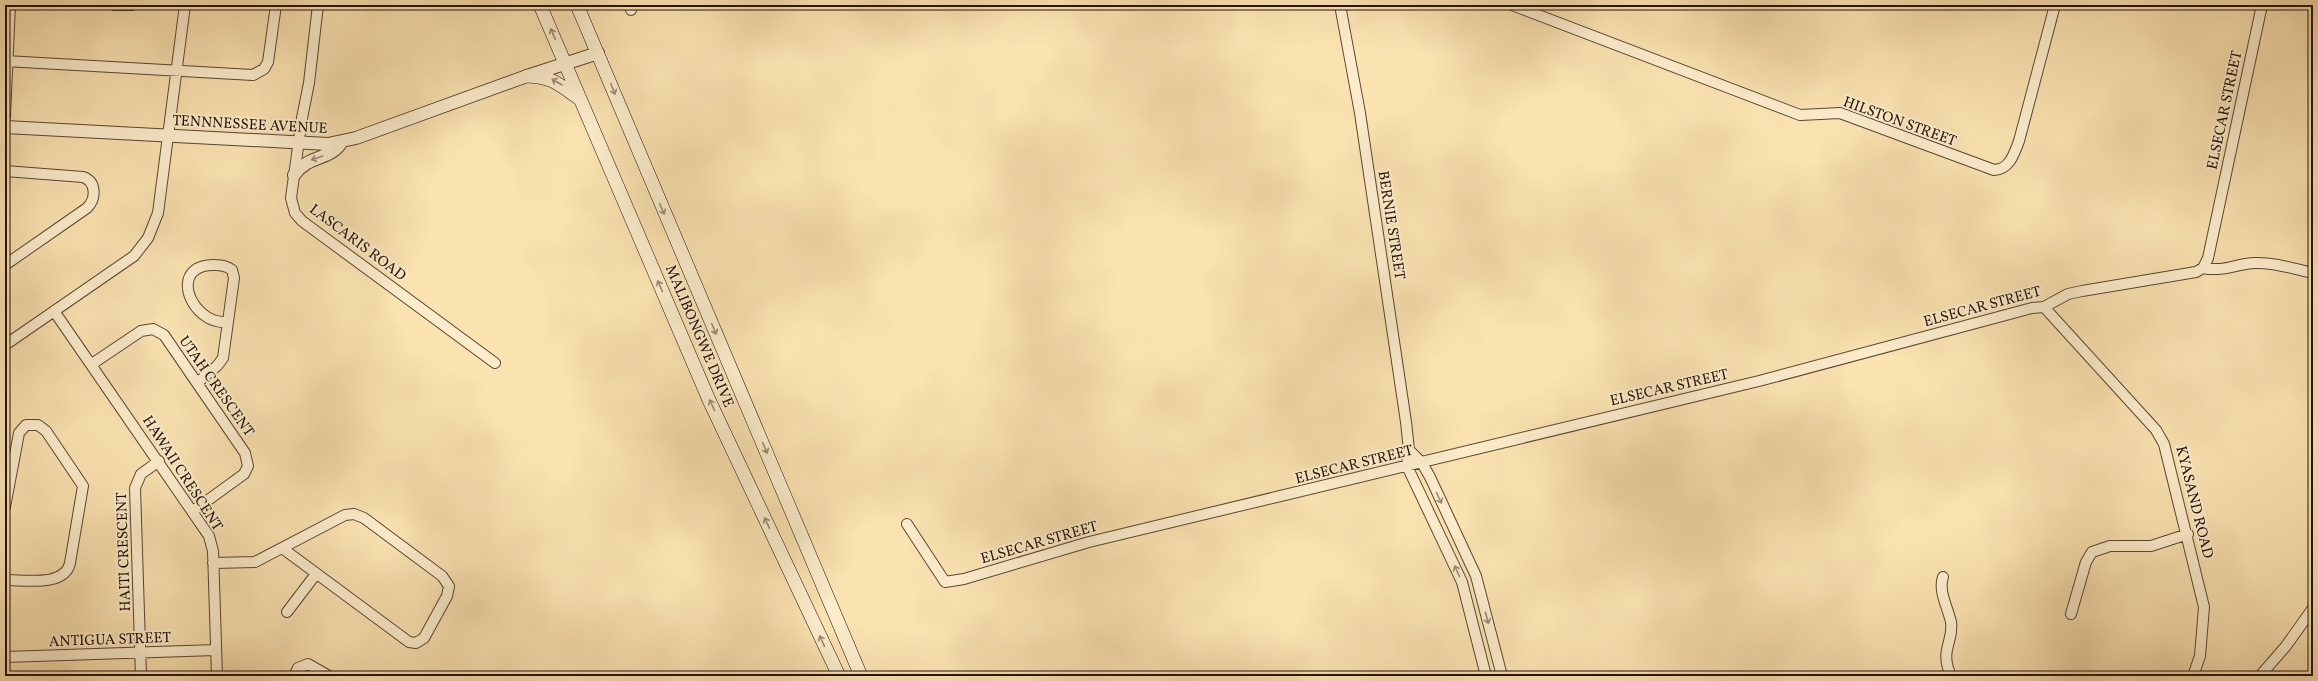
<svg xmlns="http://www.w3.org/2000/svg" width="2318" height="681" font-family="Vollkorn,serif">
<style>
.lines{fill:none;stroke-linecap:round;stroke-linejoin:round}
.minor-casing{stroke:#5b4530;stroke-width:12}
.tertiary-casing{stroke:#5b4530;stroke-width:14}
.secondary-casing{stroke:#261105;stroke-width:14}
.minor{stroke:#fceccc;stroke-width:10}
.tertiary{stroke:#fceccc;stroke-width:12}
.secondary{stroke:#fceccc;stroke-width:13}
.oneway{stroke:#9c8972}
.labels{text-anchor:middle;stroke-width:4;stroke-linejoin:round;paint-order:stroke}
.street-label{font-size:15px;fill:#261105;stroke:#fceccc}
</style>
<rect width="100%" height="100%" fill="#fae2b1"/>
<filter id="stains"><feTurbulence type="fractalNoise" baseFrequency=".005" numOctaves="4"/><feColorMatrix values="0 0 0 0 .2 0 0 0 0 .09 0 0 0 0 .02 0 0 0 .5 -.17"/></filter>
<radialGradient id="worn" r=".72"><stop offset=".6" stop-color="#630" stop-opacity="0"/><stop offset="1" stop-color="#630" stop-opacity=".3"/></radialGradient>
<g class="lines">
<defs>
<path id="minor" d="M114,5H132
M318,5L309,83L302,118L291,198L295,213L302,221L495,363
M631,5V10
M1340,5L1360,113L1406,422L1409,450L1407,466L1462,582L1486,676
M1512,5L1800,115L1840,113L1994,170C2010,169 2014,154 2019,141L2055,5
M5,61L253,75L264,69L268,62L276,5
M5,116L10,5
M5,171L83,177C97,182 96,199 87,208L5,265
M2203,268C2225,272 2234,264 2255,263C2274,262 2294,269 2313,273
M2044,307L2156,430L2164,444L2204,607L2200,656L2193,676
M54,311L209,536L213,551L217,676
M5,345L134,256L148,238L158,213L185,5
M92,364L141,331L153,329L164,335L245,453L248,466L244,474L193,511
M197,383L217,366L223,358L234,278L232,270C227,266 221,265 215,265C177,264 183,302 207,317C212,321 221,322 227,323
M1409,450L1422,463L1430,477L1476,576L1502,676
M5,507L19,433L26,425H38L46,431L83,486L70,563C65,587 25,580 5,580
M907,524L945,582L964,579L1089,542L1759,381L2032,308L2044,307L2068,294L2082,291L2196,272L2203,268L2208,258L2262,5
M213,563L255,562L345,515L354,514L364,518L442,576L449,586L447,596L424,638L416,643L409,642L282,548
M1943,577C1938,591 1948,608 1951,622C1954,643 1939,649 1951,676
M287,612L316,574
M2071,614L2086,562L2092,552L2110,546H2151L2188,534
M5,657L216,650
M141,676L135,488L141,474L159,461
M294,676L298,668L308,664L329,676
M2260,676L2286,646L2313,608"/>
<path id="tertiary" d="M5,127L328,144L356,138L527,76L598,53
M294,175C309,154 329,161 341,143"/>
<path id="secondary" d="M540,5L709,400L839,676
M577,5L861,676
M527,76C554,77 559,85 580,99"/>
</defs>
<use href="#minor" class="minor-casing"/>
<use href="#tertiary" class="tertiary-casing"/>
<use href="#secondary" class="secondary-casing"/>
<use href="#minor" class="minor"/>
<use href="#tertiary" class="tertiary"/>
<use href="#secondary" class="secondary"/>
</g>
<defs><path id="oneway-shaft" d="M-6 0H5M1.5-3L5.5 0L1.5 3" fill="none" stroke-width="1.6" stroke-linecap="round" stroke-linejoin="round"/></defs>
<g class="oneway">
<use href="#oneway-shaft" transform="translate(553 34) rotate(-113)"/>
<use href="#oneway-shaft" transform="translate(557 82) rotate(-150)"/>
<use href="#oneway-shaft" transform="translate(613 89) rotate(68)"/>
<use href="#oneway-shaft" transform="translate(317 158) rotate(161)"/>
<use href="#oneway-shaft" transform="translate(662 209) rotate(66)"/>
<use href="#oneway-shaft" transform="translate(660 286) rotate(-113)"/>
<use href="#oneway-shaft" transform="translate(714 329) rotate(67)"/>
<use href="#oneway-shaft" transform="translate(712 405) rotate(-115)"/>
<use href="#oneway-shaft" transform="translate(765 448) rotate(67)"/>
<use href="#oneway-shaft" transform="translate(1439 498) rotate(65)"/>
<use href="#oneway-shaft" transform="translate(767 523) rotate(-116)"/>
<use href="#oneway-shaft" transform="translate(1457 571) rotate(-114)"/>
<use href="#oneway-shaft" transform="translate(1487 618) rotate(75)"/>
<use href="#oneway-shaft" transform="translate(822 641) rotate(-115)"/>
</g>
<g class="labels">
<g class="street-label">
<text transform="translate(2224 110) rotate(-78)" y="5">ELSECAR STREET</text>
<text transform="translate(1900 121) rotate(20)" y="5">HILSTON STREET</text>
<text transform="translate(250 124) rotate(3)" y="5">TENNNESSEE AVENUE</text>
<text transform="translate(1392 225) rotate(81)" y="5">BERNIE STREET</text>
<text transform="translate(358 242) rotate(37)" y="5">LASCARIS ROAD</text>
<text transform="translate(1982 306) rotate(-15)" y="5">ELSECAR STREET</text>
<text transform="translate(700 336) rotate(67)" y="5">MALIBONGWE DRIVE</text>
<text transform="translate(217 386) rotate(55)" y="5">UTAH CRESCENT</text>
<text transform="translate(1669 387) rotate(-13)" y="5">ELSECAR STREET</text>
<text transform="translate(1354 464) rotate(-14)" y="5">ELSECAR STREET</text>
<text transform="translate(183 473) rotate(57)" y="5">HAWAII CRESCENT</text>
<text transform="translate(2195 502) rotate(76)" y="5">KYASAND ROAD</text>
<text transform="translate(1039 542) rotate(-16)" y="5">ELSECAR STREET</text>
<text transform="translate(123 552) rotate(-92)" y="5">HAITI CRESCENT</text>
<text transform="translate(110 639) rotate(-2)" y="5">ANTIGUA STREET</text>
</g>
</g>
<rect width="2318" height="681" fill="none" stroke="#fae2b1" stroke-width="20"/>
<rect x="6" y="6" width="2306" height="669" fill="none" stroke="#261105" stroke-width="2"/>
<rect x="10" y="10" width="2298" height="661" fill="none" stroke="#261105"/>
<rect width="100%" height="100%" filter="url(#stains)"/>
<rect width="100%" height="100%" fill="url(#worn)"/>
</svg>
